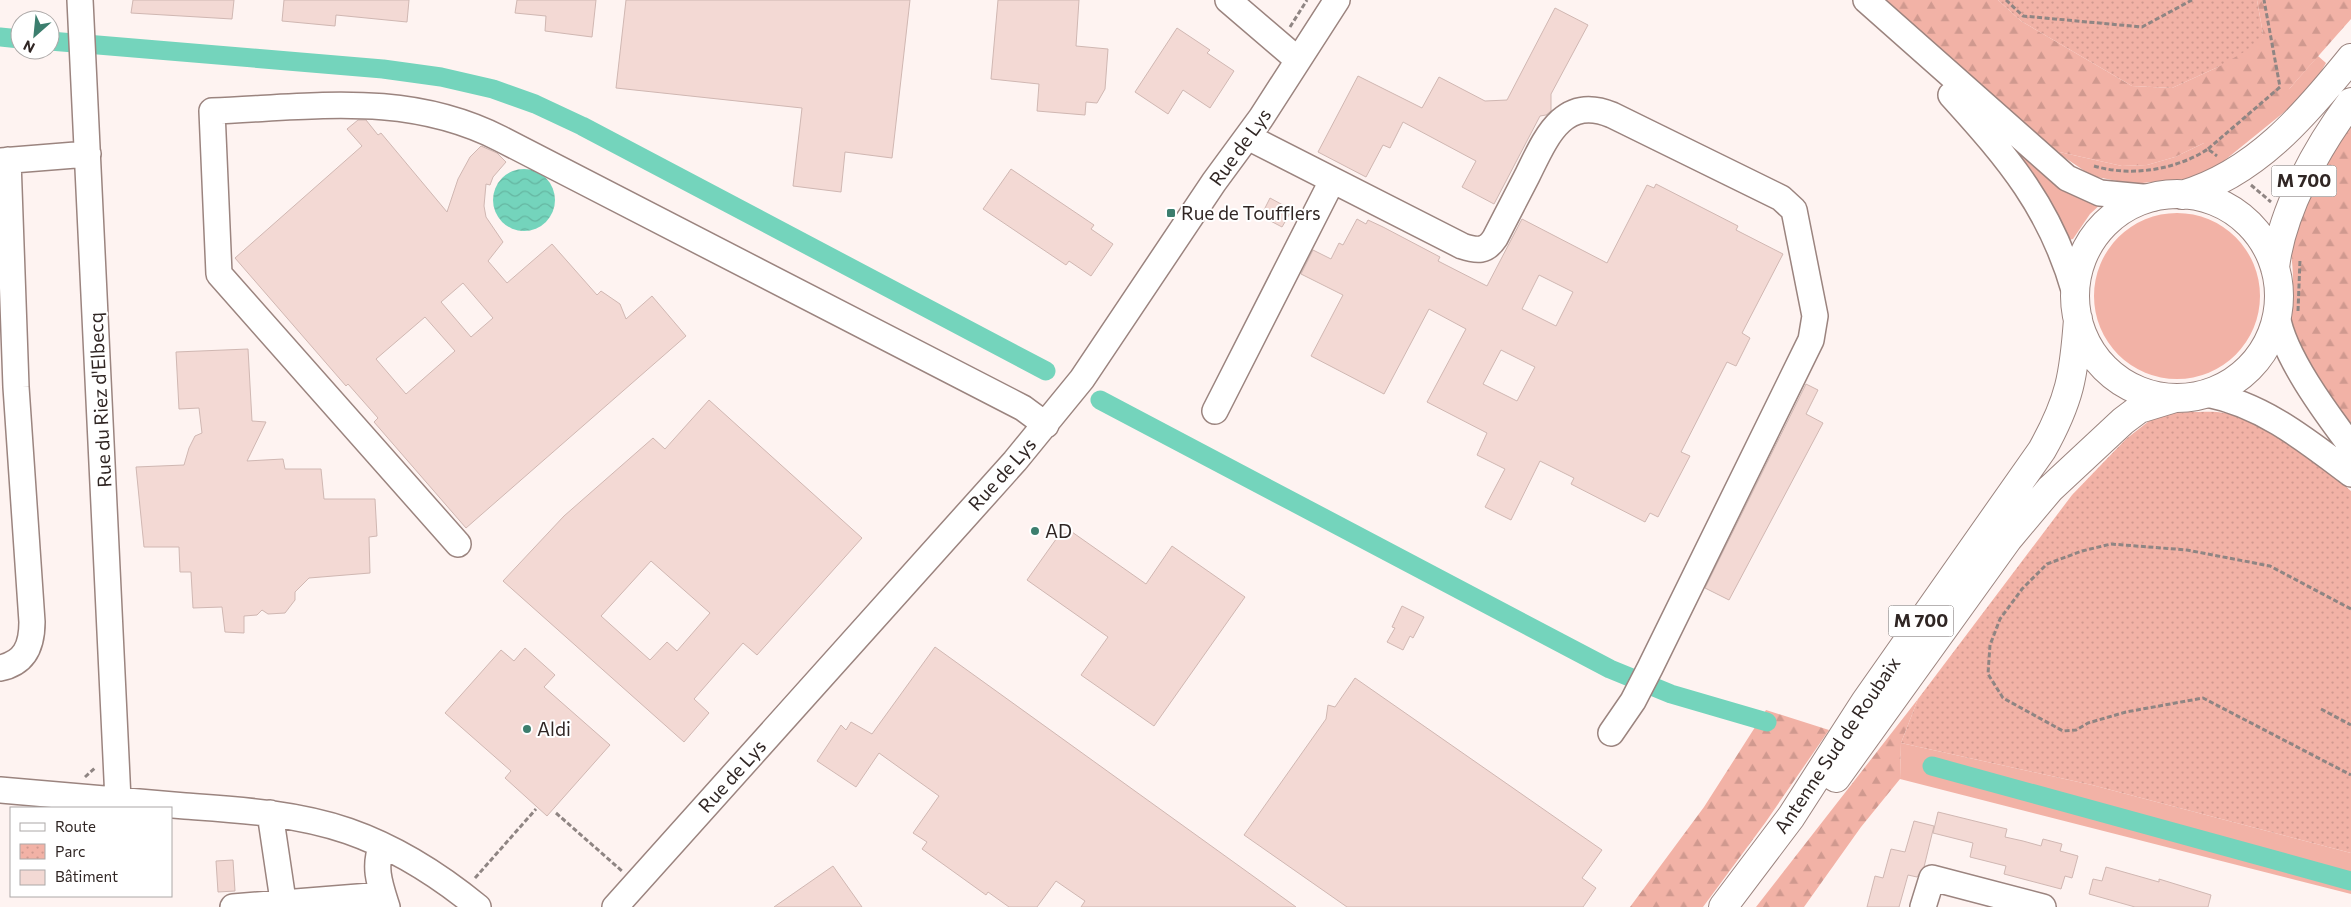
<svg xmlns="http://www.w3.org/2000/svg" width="2351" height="907" font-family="Commissioner,sans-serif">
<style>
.grass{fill:#f2b2a6}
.forest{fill:url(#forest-firs)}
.park{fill:url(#park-dots)}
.water{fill:url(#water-waves)}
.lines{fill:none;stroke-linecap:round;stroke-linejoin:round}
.canal{stroke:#74d4bc;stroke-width:19}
.building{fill:#f3d9d4;stroke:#d0b7b2;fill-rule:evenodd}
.minor-casing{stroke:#9b847f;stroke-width:28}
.highway-casing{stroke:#9b847f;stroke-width:30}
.path{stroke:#8f8583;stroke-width:3;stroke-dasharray:5 2.5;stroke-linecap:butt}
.minor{stroke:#fff;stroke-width:25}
.highway{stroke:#fff;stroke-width:28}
.poi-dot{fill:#3c7e6e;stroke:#fff;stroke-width:2}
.labels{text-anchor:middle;stroke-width:4;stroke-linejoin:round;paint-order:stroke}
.shield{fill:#fff;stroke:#6e6766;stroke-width:1}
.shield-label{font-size:18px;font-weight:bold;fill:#302624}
.street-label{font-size:19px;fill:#302624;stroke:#fff}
.poi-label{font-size:19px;fill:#302624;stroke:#fff;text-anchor:start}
</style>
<defs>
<pattern id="forest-firs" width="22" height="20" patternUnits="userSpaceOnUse" patternTransform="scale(1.25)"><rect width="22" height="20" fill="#f2b2a6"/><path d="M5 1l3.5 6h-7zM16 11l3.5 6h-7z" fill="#d0998f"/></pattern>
<pattern id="park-dots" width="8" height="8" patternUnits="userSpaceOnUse" patternTransform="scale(1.25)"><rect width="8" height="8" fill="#f2b2a6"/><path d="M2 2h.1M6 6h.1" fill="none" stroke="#d0998f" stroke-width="1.8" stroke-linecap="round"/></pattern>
<pattern id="water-waves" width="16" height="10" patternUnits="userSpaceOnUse" patternTransform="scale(1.25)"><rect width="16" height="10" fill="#74d4bc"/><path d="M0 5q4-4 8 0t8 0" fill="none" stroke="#65b6a1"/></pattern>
</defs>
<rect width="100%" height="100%" fill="#fef3f1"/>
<path class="grass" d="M2318,56L2326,63L2319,75L2288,109L2204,177L2132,184L2092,176L2055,151L2122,166L2147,165L2175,157L2204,143L2290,88Z
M2016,148L2103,202L2090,214L2073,239L2068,240L2013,151Z
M2094 296a83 83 0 1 1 166 0a83 83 0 1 1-166 0Z
M1901,743L2092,785L2351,853V894L1900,779Z"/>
<path class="forest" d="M1884,0H1998L2021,21L2132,86L2172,88L2218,67L2263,34L2257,0H2351V19L2290,88L2223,152L2204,143L2175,157L2147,165L2122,166L2055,151Z
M2351,117V428C2332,405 2295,354 2290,325C2287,310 2293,295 2293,279C2293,262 2289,247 2291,229Z
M1918,699L1901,743L1900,779L1861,827L1804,907H1756Z
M1766,710L1829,730L1765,823L1703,907H1630L1704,807Z"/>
<path class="park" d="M1998,0H2257L2263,34L2251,48L2218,67L2172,88L2132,86L2021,21Z
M2190,412C2201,412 2215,411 2225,413C2264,422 2321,465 2351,491V853L2092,785L1901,743L1918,699L2072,495L2126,439L2149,421L2168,413Z"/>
<path class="water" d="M493 200a31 31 0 1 1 62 0a31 31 0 1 1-62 0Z"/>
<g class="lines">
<path class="canal" d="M0,37L20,39
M50,41L383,69L441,77L493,89L535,104L582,126L1046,371
M1100,400L1610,669L1671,694L1767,722
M1932,766L2351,881"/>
</g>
<path class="building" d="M133,0H234L232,19L131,13Z
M284,0H409L407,22L336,15L335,26L282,21Z
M517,0H596L592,37L545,31L546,16L515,13Z
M626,0H910L892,158L845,152L841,192L793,186L802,108L616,88Z
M998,0H1079L1076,46L1108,49L1105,89L1097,103L1086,102L1085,115L1037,111L1039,84L991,79Z
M1555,8L1588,25L1551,94V111L1546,115L1540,116L1494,204L1462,187L1476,161L1403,122L1390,148L1383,145L1366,177L1318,152L1358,76L1422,108L1439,77L1485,101L1507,100Z
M1177,28L1210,50L1207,53L1234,71L1210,108L1183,90L1168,114L1135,92Z
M358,120H366L378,135L381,133L447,212L458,179L470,157L481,146L497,153L506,162L493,177L490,185L486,184L484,206L486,217L503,242L488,261L507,283L552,244L597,295L601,291L620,304L626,319L652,296L686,336L466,528L374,422L378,418L348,384L346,386L235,258L362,146L347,129ZM463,283L493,318L471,337L441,302ZM425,317L455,351L406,394L376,359Z
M1011,169L1094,225L1091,229L1113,244L1091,276L1069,261L1066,265L983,209Z
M1656,184L1738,226L1736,230L1783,254L1742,333L1750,338L1736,366L1727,362L1681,452L1690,456L1658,517L1650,513L1645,522L1571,484L1574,478L1540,461L1511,520L1485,507L1505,469L1477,455L1487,433L1427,402L1466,329L1429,309L1384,394L1311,356L1343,295L1301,274L1313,250L1331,259L1339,243L1343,245L1357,219L1366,224L1368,220L1383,227L1440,257L1438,261L1487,286L1522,219L1607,263L1647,185L1654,188ZM1539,275L1573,292L1556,326L1522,309ZM1501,350L1535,367L1517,401L1483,384Z
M1270,198L1292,210L1282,227L1261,216Z
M248,349L252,421L266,422L247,461L283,459L285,469H321L324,499H375L377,536L369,537L370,573L309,578L295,592V600L285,613L268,614L262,610L257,615L244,616V633L225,632L222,607L193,608L191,572H180L179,547H144L136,467L184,465L189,448L195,436L202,433L199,408L179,409L176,352Z
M1806,384L1818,390L1806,414L1823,423L1729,600L1705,588Z
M709,400L862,538L757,655L743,643L694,699L709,713L684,742L503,581L564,516L653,438L665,449ZM651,561L710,613L677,651L667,642L650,660L601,616Z
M1072,532L1146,584L1172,546L1245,597L1154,726L1081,675L1108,637L1027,580L1059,535Z
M1402,606L1424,617L1413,638L1410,636L1403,650L1387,642L1395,628L1392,627Z
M935,647L1296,907H1081L1085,901L1056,881L1037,907H1009L988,892L986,895L922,849L927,842L913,833L939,796L879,753L856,787L817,761L841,725L846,730L851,722L872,734Z
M525,648L555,675L544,687L610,745L547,816L505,778L511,771L445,713L501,650L514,661Z
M1355,678L1602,850L1582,878L1596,888L1583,907H1347L1244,835L1326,719L1328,705L1335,707Z
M1938,812L2007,829L2005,837L2023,841L2041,846L2043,839L2062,844L2060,851L2078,856L2072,878L2065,876L2061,889L2004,874L2006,866L1970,857L1973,843L1933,833Z
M1914,821L1934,826L1924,867L1917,877L1908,875L1899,907H1867L1875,876L1883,878L1891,849L1905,852Z
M233,860L235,891L218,892L216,861Z
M833,866L862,907H774Z
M2106,867L2159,882V879L2211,895L2208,907H2135L2089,894L2093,879L2102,881Z"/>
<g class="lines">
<defs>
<path id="minor" d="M80,0L118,800
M1228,0L1298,60
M1866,0L2067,178L2100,193L2153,198
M1951,95C2009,159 2051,208 2075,293
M1248,137L1462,246C1477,251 1486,252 1495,238C1506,217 1516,197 1527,176C1545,140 1562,94 1612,115L1781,198L1794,210L1815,316L1811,340L1650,668L1633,701L1611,733
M0,161L88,154
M2277,315C2283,355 2326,413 2351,446
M2207,394C2263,405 2306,440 2351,474
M1215,411L1332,181
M458,544L219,274L212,111C314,107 407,91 501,139L1023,408L1046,425
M0,668C25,663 32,646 32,622L16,387L8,160
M0,790C62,795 123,801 185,806C240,810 295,813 348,831C397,848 439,875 478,907
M270,813L284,907
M382,845C373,867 380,885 387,907
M233,907L383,895
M615,907L1015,461L1082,379L1214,182L1261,118L1337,0
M1923,907L1932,878L2043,907"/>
<path id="highway" d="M2075 296a102 102 0 1 1 204 0a102 102 0 1 1-204 0Z
M2182,195C2255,174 2305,115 2351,58
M2275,268C2281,212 2317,147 2351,102
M1836,778L2008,539L2050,489L2123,421L2139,409L2175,398
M1723,907L1791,817L1865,702L2042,450C2070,400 2074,375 2078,319"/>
</defs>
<use href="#minor" class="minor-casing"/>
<use href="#highway" class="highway-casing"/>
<path class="path" d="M2006,0L2023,16L2142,27L2192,0
M1290,27L1307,0
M2208,149L2280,87L2264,0
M2094,166C2131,177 2176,170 2208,149L2217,156
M2251,185L2271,202
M2298,311L2300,260
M2351,609L2270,566L2187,550L2111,544L2082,551L2047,564L2022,589L2000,619L1990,645L1988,674L2003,698L2063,731L2076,730L2088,723L2126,712L2203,698L2351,775
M2321,709L2351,725
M85,777L95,768
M556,813L622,871
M475,878L536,809"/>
<use href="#minor" class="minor"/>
<use href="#highway" class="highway"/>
</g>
<g class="poi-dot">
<rect x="1166" y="208" width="10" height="10" rx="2.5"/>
<circle cx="1035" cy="531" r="5"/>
<circle cx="527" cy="729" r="5"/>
</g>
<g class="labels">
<g class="shield">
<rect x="2271.5" y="165.5" width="65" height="31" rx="4"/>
<rect x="1888.5" y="605.5" width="65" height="31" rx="4"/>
</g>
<g class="shield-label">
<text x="2304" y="187">M 700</text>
<text x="1921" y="627">M 700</text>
</g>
<g class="street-label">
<text transform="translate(1240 147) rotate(-54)" y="7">Rue de Lys</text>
<text transform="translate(100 400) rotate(-93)" y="7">Rue du Riez d'Elbecq</text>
<text transform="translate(1002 474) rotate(-48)" y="7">Rue de Lys</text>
<text transform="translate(1837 745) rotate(-56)" y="7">Antenne Sud de Roubaix</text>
<text transform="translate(732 776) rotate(-48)" y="7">Rue de Lys</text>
</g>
<g class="poi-label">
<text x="1181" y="220">Rue de Toufflers</text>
<text x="1045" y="538">AD</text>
<text x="537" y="736">Aldi</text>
</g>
</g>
<rect x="10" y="807" width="162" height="90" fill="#ffffff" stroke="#aca8a7"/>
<rect x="20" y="823" width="25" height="8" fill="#ffffff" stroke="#aca8a7"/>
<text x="55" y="832" font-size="15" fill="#302624">Route</text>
<rect x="20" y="844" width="25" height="15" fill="url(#park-dots)" stroke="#aca8a7"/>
<text x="55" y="857" font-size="15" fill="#302624">Parc</text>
<rect x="20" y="870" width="25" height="15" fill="#f3d9d4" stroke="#aca8a7"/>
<text x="55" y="882" font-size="15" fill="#302624">Bâtiment</text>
<g transform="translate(35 35) rotate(207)"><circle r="24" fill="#ffffff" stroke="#aca8a7"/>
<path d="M0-4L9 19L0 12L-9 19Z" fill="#3c7e6e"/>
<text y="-8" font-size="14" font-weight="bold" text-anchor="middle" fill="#302624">N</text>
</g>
</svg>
